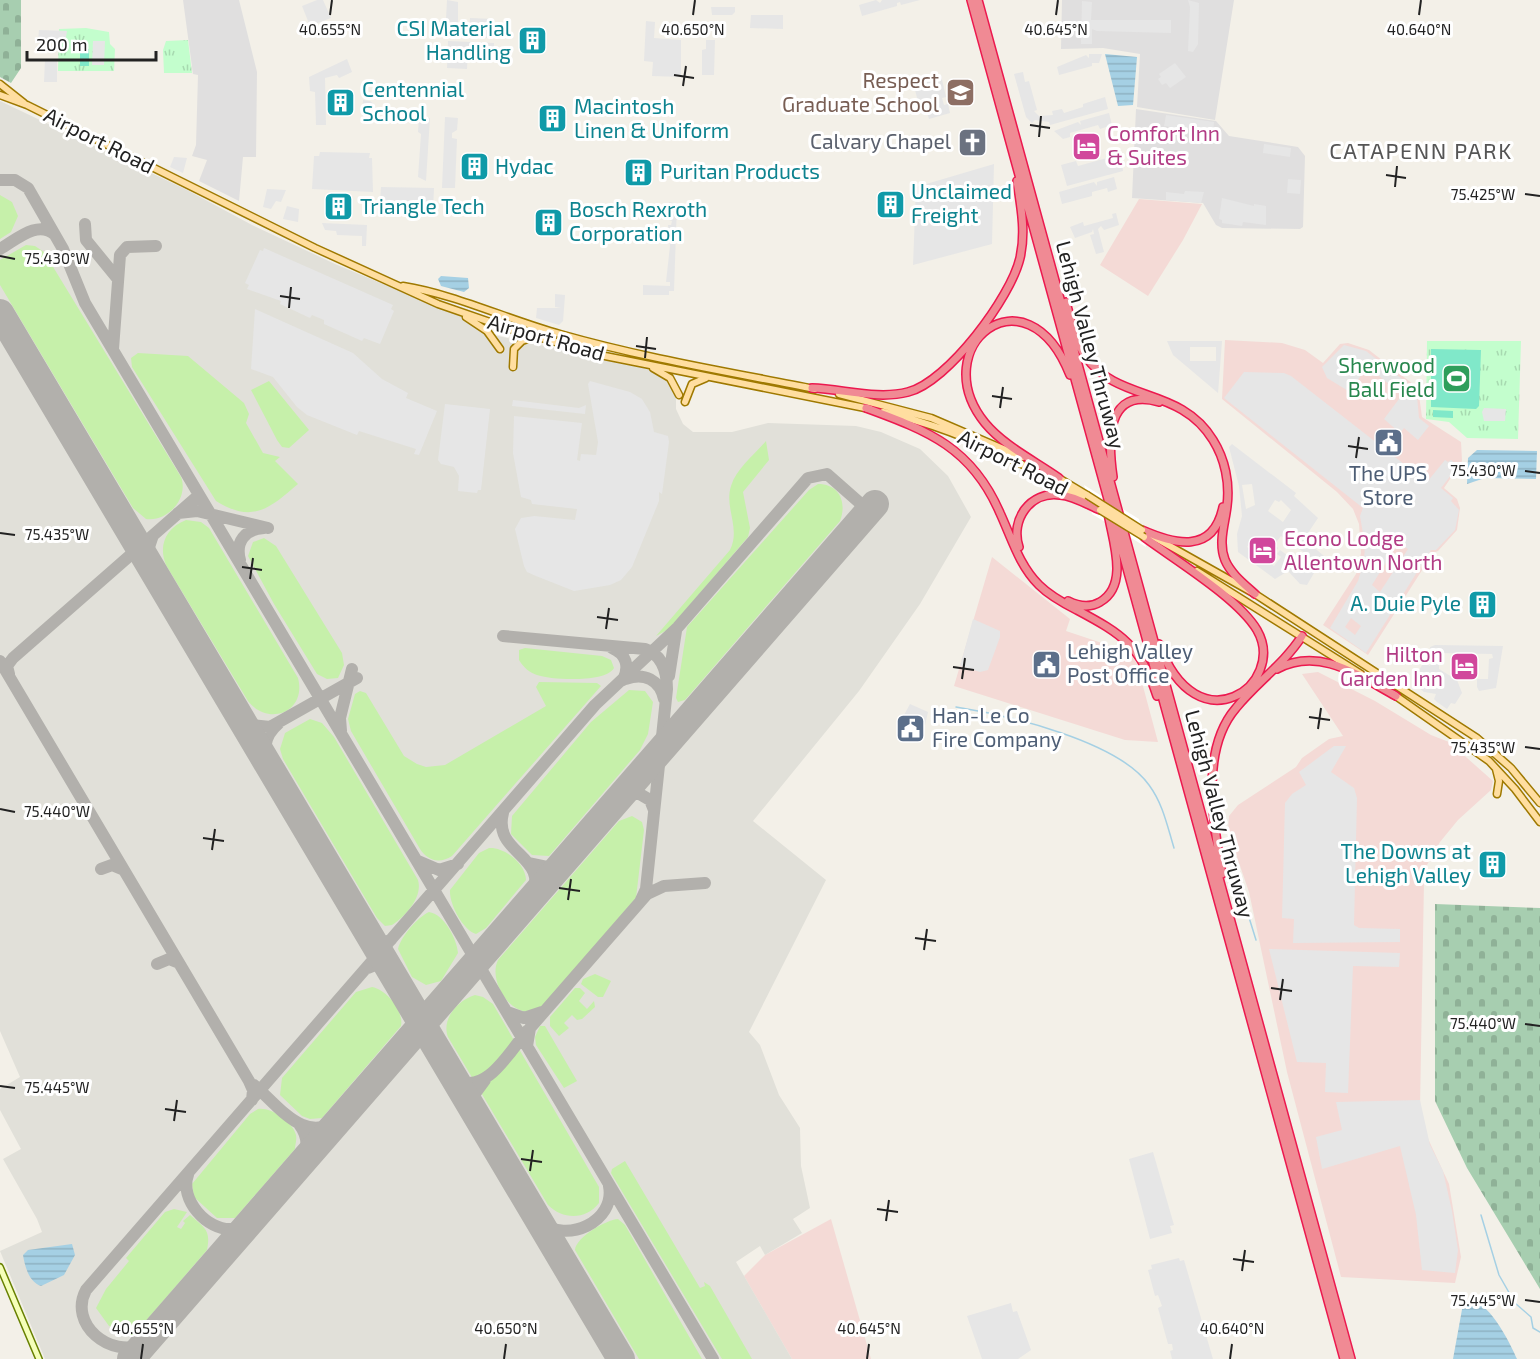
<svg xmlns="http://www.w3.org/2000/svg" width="1540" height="1359" font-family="'Exo 2',sans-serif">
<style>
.residential{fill:#e0dfdf}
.commercial{fill:#f4dad6}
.airport{fill:#e1e0d9}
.grass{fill:#c6f0aa}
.cemetery{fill:url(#cemetery-stones)}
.park{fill:url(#park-tufts)}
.pitch{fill:#80e8c9}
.parking{fill:#e6e6e6;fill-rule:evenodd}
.water{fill:url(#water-rules)}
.pier{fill:#fff}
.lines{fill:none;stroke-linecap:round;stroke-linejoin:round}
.stream{stroke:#a5d0e4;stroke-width:1.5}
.taxiway{stroke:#b2b0ac;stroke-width:12}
.runway{stroke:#b2b0ac;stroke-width:28}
.secondary-casing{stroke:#688100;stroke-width:8}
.primary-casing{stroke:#9f7900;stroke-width:9}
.highway-casing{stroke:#ec194f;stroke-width:10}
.secondary{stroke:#f5ffb9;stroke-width:5}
.primary{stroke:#ffdea0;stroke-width:6}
.highway{stroke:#f08a94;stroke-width:7}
.primary-bridge-casing{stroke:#9f7900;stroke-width:9;stroke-linecap:butt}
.primary-bridge{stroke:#ffdea0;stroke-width:6}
.ticks{fill:none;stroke:#222;stroke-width:2}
.labels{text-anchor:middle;stroke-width:6;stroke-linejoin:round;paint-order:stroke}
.culture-label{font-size:21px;fill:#0d838f;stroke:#fff;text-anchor:start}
.education-label{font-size:21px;fill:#785e54;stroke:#fff;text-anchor:end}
.hotel-label{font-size:21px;fill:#b23c85;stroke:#fff;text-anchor:start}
.street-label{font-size:21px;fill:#222;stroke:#fff}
.worship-label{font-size:21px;fill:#5b616d;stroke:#fff;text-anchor:end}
.leisure-label{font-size:21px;fill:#27864d;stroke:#fff;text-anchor:end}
.service-label{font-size:21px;fill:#4e5e75;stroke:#fff;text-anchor:start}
.neighbourhood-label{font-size:22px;letter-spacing:1.5px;fill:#555;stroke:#fff}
.ticks-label{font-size:15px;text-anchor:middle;fill:#222;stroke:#fff;stroke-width:6;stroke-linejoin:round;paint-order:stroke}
</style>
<defs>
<pattern id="cemetery-stones" width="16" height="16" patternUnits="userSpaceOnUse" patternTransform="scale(1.5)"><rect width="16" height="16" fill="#a7ceb0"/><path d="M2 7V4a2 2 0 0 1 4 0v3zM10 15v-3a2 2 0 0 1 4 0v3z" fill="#8fb197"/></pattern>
<pattern id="park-tufts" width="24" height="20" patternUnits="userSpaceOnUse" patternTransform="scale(1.5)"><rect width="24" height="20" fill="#c3fecd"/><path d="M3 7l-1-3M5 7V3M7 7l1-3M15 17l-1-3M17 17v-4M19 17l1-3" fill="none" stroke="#a7d9b0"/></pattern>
<pattern id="water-rules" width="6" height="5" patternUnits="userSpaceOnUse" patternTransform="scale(1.5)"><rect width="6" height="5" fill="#a5d0e4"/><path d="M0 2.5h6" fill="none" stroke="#8eb2c3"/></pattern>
</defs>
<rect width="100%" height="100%" fill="#f3f0e8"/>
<path class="residential" d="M183,0H239L257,72L256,157H243L239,201L199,181L207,160L192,156L196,145L198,75L193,74Z
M1062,0H1234L1215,120L1137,107L1140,54L1103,48L1061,49Z
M1136,109L1216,121L1229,136L1298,147L1305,156L1303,227L1300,229L1222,228L1216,225L1203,203L1132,198Z"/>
<path class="commercial" d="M1139,199L1202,204L1183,240L1148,296L1100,265Z
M1225,340L1282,343L1305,350L1323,363L1340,344L1348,343L1369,350L1418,388L1422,417L1461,442L1462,461L1444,488L1457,499L1460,508L1457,530L1438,551L1433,553L1368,655L1323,625L1356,574L1361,553L1359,524L1353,509L1337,492L1222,399Z
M992,557L1070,619L1066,631L1129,652L1137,664L1158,742L1125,740L954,686Z
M1318,672L1375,701L1431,735L1449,742L1493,781L1491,790L1458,820L1440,842L1427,865L1424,881L1420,1108L1424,1130L1449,1184L1461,1257L1455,1283L1341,1277L1287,1072L1249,892L1228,831L1229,816L1238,805L1296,767L1302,758L1329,739L1343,736L1302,674Z
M831,1219L871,1359H792L744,1276L765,1255Z"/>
<path class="airport" d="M0,101L187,190L252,225L335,264L481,325L493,335L662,371L676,388V409L683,424L693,432H732L768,423L856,426L881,432L920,449L948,476L971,517L920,604L859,691L753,821L826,880L749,1032L760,1045L779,1095L800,1128L801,1166L810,1208L793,1219L802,1233L765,1255L760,1246L736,1262L792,1359H45L0,1251L42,1232L37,1219L3,1159L21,1149L0,1110V1089L20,1077L0,1031Z"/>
<path class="grass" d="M0,195L12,202L18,216L11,232L0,239Z
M26,245L35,246L44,252L181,477C189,498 168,522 146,519L133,508L0,285V260Z
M138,353L188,356L244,403L249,414L246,423L263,453L280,457L275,461L298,484C270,508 253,524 216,501L132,367L131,358Z
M269,381L309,430L289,448L282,447L277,440L251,390Z
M766,441L769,460L743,492L750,528L748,537L669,629L656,636L730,550C741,528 724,508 731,486C736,469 755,454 766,441Z
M818,484C840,484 847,503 840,521L685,700L678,702L676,698L687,627L809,490Z
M186,520L201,522L209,528L298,678C307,712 268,727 248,701L166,565C158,545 166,528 186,520Z
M264,538L276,546L342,653L344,665L338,678L327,679L317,674L274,604L248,556L253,542Z
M525,648L602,656L611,660L614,668C606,683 551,680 537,675C530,673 523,667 519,660V650Z
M539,682L597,683L601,686L452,856C440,864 428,861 420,849L351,731L348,719L355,694L360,691L366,693L404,756L417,764L426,767L445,765L546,706L536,687Z
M629,690L645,691L653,702L648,734L640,750L549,856L532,855L511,834L512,816L591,722Z
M310,719L322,723L334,737L418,880C423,897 406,916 392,925L385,926L377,918L283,759L280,749L285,733Z
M632,816L642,822L644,830L636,898L540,1009C514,1023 487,982 498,960L619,821Z
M489,848C505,847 526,864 526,880L486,928L476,934C463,930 449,904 450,890L479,853Z
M429,912C444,914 457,939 458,953L441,981L426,985L412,977L398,949C401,936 418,917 429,912Z
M595,974L611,981L603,997H598L581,984L583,979Z
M372,987C387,990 404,1011 401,1026L322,1118L310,1119L302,1116L280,1095L282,1078L356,992Z
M575,988H580L585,993L579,1001L587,1009L594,1001L595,1007L582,1019L577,1020L572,1015L564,1023L569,1028L559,1036L550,1026V1017Z
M475,995L483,997L493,1004L599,1187V1203C586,1220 563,1220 548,1205L448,1037C441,1019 458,1000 475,995Z
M540,1026H545L577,1081L564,1088L536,1045L535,1037Z
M258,1109C271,1107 293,1122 296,1135C297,1140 295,1145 295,1149L235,1218H217L194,1197L192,1184L250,1114Z
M625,1161L700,1288L705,1286L704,1282L710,1286L752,1359H722L611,1173L612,1169Z
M174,1209L187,1212L177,1227L181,1229L185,1223L183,1221L190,1215C205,1228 211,1230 207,1250L132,1337L109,1326L96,1308L106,1289L129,1261L126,1258L165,1212Z
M618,1219L625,1225L702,1359H639L575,1250C576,1237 606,1220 618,1219Z"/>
<path class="cemetery" d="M0,0H21V68L11,83L0,77Z
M1435,904L1540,908V1289L1467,1168L1435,1101Z"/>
<path class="park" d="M86,28L109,32L110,44L115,49L114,71H58L59,29Z
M188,40L192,73H164L163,50L166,41Z
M1427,341H1521L1518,439L1467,438L1449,422L1426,419Z"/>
<path class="pitch" d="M80,49H89V66H80Z
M1431,349L1481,350L1479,406L1476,409L1431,407Z
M1433,410L1453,411V418L1433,417Z"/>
<path class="parking" d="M317,0H323L331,18L310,26L302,6Z
M447,0L458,2V28L469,33L470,18L494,19L493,38H445Z
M876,0L880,3L882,0H920L901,5L900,2L897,3V6L862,16L859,5Z
M1188,0L1199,3L1198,44L1193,52L1188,51L1190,7Z
M1082,1L1092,2L1091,20H1171V33L1097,31L1092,29V44H1081Z
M711,7H735V12L732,15H712Z
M751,15H783V29L750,28Z
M646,21L655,22L654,38L681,40V77L652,76L653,62L644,61Z
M39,30L67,31L65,43H38Z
M706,40H715L714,75H702V50L706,49Z
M93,41H105L104,65H92Z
M448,41L494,43V50L468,49L467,69L447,68Z
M1089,54H1102L1099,63H1092V66L1059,75L1057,67L1086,55L1089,58Z
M45,59H57V82H44Z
M347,59L352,72L339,78L337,75L325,78L326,125H316L315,92L310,91L309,77Z
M1175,63L1186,77L1170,88L1166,83L1162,85L1158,79L1161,77L1159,74Z
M1023,72L1025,82L1029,81L1037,110L1034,111L1039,116L1053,115L1052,111L1062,109L1064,113L1083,107V104L1105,97L1108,109L1050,125L1049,122L1035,120L1032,123L1026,117L1014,74Z
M941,75L946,97L942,98L944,105L948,104L950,113L929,119L926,109L920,110L913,82Z
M363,100L370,101L375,105L374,123L362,122Z
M1109,113L1112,125L1100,129L1098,125L1070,133V137L1063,139L1054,131L1078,122L1081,125L1080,121Z
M1166,115L1214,122L1213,133L1164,126Z
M419,117L430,118L426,181L418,177L421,134L418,132Z
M445,117L458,118L457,130L452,133V138L457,139L455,188H442Z
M1264,144L1291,148L1290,157L1263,153Z
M1120,149L1123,171L1067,186L1061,165L1076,161L1078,166L1107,158L1106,153Z
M320,152L370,153L369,158H372L373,192L312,189L314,156H319Z
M174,157L187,158L183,173L170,167Z
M994,164L992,244L913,265L916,187Z
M1114,177L1117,189L1108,192L1107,188L1092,192V196L1062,204L1059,192L1094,182L1097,186V182Z
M1288,179L1301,180L1300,194L1287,193Z
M381,187L434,188L433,212L390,210V202H380Z
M267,189L286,190L281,202L276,201L271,209L263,207Z
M1185,191L1204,192L1201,203L1166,200V192L1184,194Z
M1222,198L1254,206V204L1266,206V225L1243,222L1242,226L1222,223V220L1219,219Z
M669,202L677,204L674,291H669V295H643V285L670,286V282H666L670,246L668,225H671L672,221L669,220Z
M287,206L299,209L298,222L283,219Z
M1116,213L1119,225L1104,230L1101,226L1098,229L1104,252L1096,254L1090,235L1094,234L1093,229L1092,232L1075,238L1070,227L1083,222L1084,226L1113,218L1112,214Z
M322,223L367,225L366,246H362V236L337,235L336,231L325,230Z
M264,248L393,305L391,309L394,311L380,344L364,338L362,341L324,324V320L312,315L310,318L280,304L281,301L247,289L249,285L245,283L260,250L263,251Z
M555,294L565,295L563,321L559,325L536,318L537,308H561L555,307Z
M255,309L353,353L382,379L408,393L406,398L437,411L419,455L414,454L416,449L359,431L357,435L307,415L297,407L273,377L251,369Z
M1167,341H1222L1218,393L1173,355ZM1190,347H1216V361H1190Z
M1344,345L1366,351L1415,389L1413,393L1417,396L1419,418L1429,426L1418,440L1404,428L1400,433L1384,419L1402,395L1367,366L1350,392L1327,378L1322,367Z
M1244,372L1284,373L1291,376L1427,482L1445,460L1448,462L1451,460L1458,466L1441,488L1453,498L1451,501L1459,510L1455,530L1436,550H1431L1366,653L1330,628L1358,581L1364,561L1365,545L1360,516L1363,508L1224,398ZM1398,543L1408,549L1380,592L1372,585ZM1351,618L1361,626L1355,635L1345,627Z
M590,381L630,392L642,399L650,412L654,432L668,436L669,442L662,494L659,492V501L632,567L621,580L610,585L574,591L536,576L527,572L524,566L515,529L521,518L534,516L575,520L577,509L532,504L531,500L521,497L513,453L514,416L582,423L577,460L580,461L581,454L596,455L598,442L588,384Z
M513,400L579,408L586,405L585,414L512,406Z
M445,404L490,409L481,490H478L477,493L458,491L459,476L454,467L441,464L438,460Z
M1484,408L1506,409L1505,421H1484L1482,412Z
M1232,444L1296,493L1294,496L1318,518L1304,539L1324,556L1307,585L1300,584L1288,571L1275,579L1238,552L1237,534L1242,516L1239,486L1229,447ZM1252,484L1255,505L1246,509L1242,485ZM1275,500L1279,502L1281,500L1291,510L1283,522L1268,511ZM1281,536L1313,559L1305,568L1280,550L1277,554L1281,557L1274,566L1247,547L1254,537L1275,552L1278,548L1274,545Z
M973,619L1000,631V637L988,670L980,672L960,666Z
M1435,645L1503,646L1496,688L1479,691L1477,687V679H1488L1489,659L1493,658L1492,654L1439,653V669L1457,680L1462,693L1455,704L1451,703L1447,709L1437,702L1434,699L1436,694L1424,692L1412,682L1424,662L1430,666V647Z
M910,704L928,712L925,725L904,715Z
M1334,746H1346L1331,772L1354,788L1357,798L1354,925L1359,928L1400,929V942L1293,943L1294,919L1282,918L1285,803L1292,794L1306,785L1299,772Z
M1269,949L1400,953L1399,967L1353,966L1348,1093L1325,1092L1326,1063L1297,1062Z
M1420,1100L1430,1145L1443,1171L1452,1211L1458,1250L1455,1273L1422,1270L1416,1215L1400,1146L1322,1169L1316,1137L1342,1130L1336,1102Z
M1153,1152L1174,1225L1170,1226L1172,1233L1150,1239L1129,1159Z
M1179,1258L1180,1261L1184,1260L1213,1359H1172L1170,1351L1173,1350L1172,1344H1168L1158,1308L1162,1306L1158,1295L1155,1296L1148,1270L1152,1269L1151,1265Z
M1011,1303L1013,1312L1017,1311L1031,1350L1018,1359H982L967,1316Z"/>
<path class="water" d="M1105,54L1137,57L1133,105L1118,106Z
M441,276L468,278L469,288L464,292L441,286L438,279Z
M1477,450L1537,451L1536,479L1485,478L1467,484L1468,458Z
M72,1244L75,1255L64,1275L41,1286C29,1282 25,1267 23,1255L28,1250Z
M1463,1304C1467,1304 1473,1303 1478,1304C1493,1309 1511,1345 1517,1359H1453Z"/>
<path class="pier" d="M1084,485L1139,519L1146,547L1092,514Z"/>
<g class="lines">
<path class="stream" d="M956,707C1007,715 1118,741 1149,785C1163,804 1167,825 1174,848
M1233,866L1256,940
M1481,1215L1499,1275L1515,1303L1531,1317L1533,1328L1540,1332"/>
<path class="taxiway" d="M0,180H15L28,188L63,249L85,303L713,1359
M85,224L86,240L117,278
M0,249C16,240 38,219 55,235
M113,349L120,255L127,247L156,246
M178,513L197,511L268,528
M240,560C235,542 245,529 264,528
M152,570L148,550L153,535
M503,636L645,649C663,655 667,672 667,689L646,889L640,902
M612,648C626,654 630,666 623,680
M0,661L249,1081L253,1090L252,1100
M9,674L7,666L13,658L199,495
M669,676L676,631
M626,679C644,672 660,680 664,699
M237,712L251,725L270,727L357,678
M341,731L340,718L352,669
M270,768C263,751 263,737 278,724
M616,800L638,793L650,800L654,810
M503,813C492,855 552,855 531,899
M418,861L439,870L458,864
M529,863L548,867L564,861
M101,869L112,865L124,870
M372,939L381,943L391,940
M157,964L169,959L179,963
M368,968L378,964L390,969
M482,970L481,960L491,946
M507,1012L524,1018L542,1012
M527,1046L530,1028L647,894L664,886L705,883
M456,1079C485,1097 510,1051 527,1031
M254,1085C281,1108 305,1146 341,1118
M472,1107L474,1095L485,1080
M299,1166C308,1151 310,1139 299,1124
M188,1175C179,1199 207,1231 232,1229C243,1228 249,1222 257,1216
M541,1222C566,1244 616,1222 609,1186
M144,1344C110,1359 68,1324 86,1290L595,705L678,627L808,478L827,474L869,511"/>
<path class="runway" d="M0,313L621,1359
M131,1359L875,504"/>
<defs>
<path id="secondary" d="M0,1267L39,1359"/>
<path id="primary" d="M0,84L24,103
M0,95L27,105L315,248L438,304L510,329L605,356L870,409
M403,286C454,294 509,320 560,334C644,358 729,372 815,389
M466,317L487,331L500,349
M513,367L514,349L522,341L533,337
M653,368L670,378L679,395
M839,394L931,418L1022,457
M685,402L692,384L706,378
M883,412C956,428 1022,461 1084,500
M1057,477L1087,495
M1152,536L1255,594L1477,738L1511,768L1540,803
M1197,571L1361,674
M1393,694L1489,761L1515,789L1540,822
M1496,769L1499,781L1497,794"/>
<path id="highway" d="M971,0L1344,1359
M978,0L1351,1359
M1066,302C1071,320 1075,341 1086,357C1118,403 1180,386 1213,440C1225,459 1230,483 1227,506C1225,524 1218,542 1225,560C1231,574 1244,584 1255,594
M812,388C843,389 878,400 908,392C948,382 1011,297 1020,258C1026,232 1021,207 1017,181
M866,408C929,431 972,448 1000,513C1012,539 1019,565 1039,585C1050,596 1063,603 1077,610C1122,634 1141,646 1157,696
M1113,477C1108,443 1105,386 1159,402
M1059,478C1035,461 1004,446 985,423C924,347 1026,264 1070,375
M1142,530C1174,544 1213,555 1223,507
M1144,537C1175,560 1238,598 1257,630C1288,684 1197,749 1159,644
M1019,547C1010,520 1030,491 1060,495C1074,496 1088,505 1100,510
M1068,601C1078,606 1090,608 1100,602C1130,585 1112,539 1108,513
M1277,669C1320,646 1359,676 1396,696
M1222,874C1214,823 1199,751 1236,708C1256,683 1284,664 1302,636"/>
</defs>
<use href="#secondary" class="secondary-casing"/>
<use href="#primary" class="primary-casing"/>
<use href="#highway" class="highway-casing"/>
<use href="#secondary" class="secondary"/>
<use href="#primary" class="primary"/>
<use href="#highway" class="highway"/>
<defs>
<path id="primary-bridge" d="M1087,495L1142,530
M1100,510L1144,537"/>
</defs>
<use href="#primary-bridge" class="primary-bridge-casing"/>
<use href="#primary-bridge" class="primary-bridge"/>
</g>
<path class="ticks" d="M330,15L332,0M693,15L695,0M1056,15L1058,0M1419,15L1421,0M674,75L694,78M683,86L686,66M1030,125L1050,128M1039,137L1041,116M1386,175L1406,178M1395,187L1397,166M1525,194L1540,196M0,256L15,259M280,296L300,299M289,308L291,287M636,346L656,349M645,358L647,337M992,396L1012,399M1000,408L1003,387M1348,446L1368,449M1356,458L1359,437M1525,471L1540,473M0,533L15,535M242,567L262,570M250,579L253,558M597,617L618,620M606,629L609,608M953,667L974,670M962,679L965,658M1309,717L1330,720M1318,729L1321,708M1525,747L1540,749M0,809L15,812M203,838L224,841M212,850L215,829M559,888L580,891M568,900L571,879M915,938L936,941M924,950L927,929M1271,988L1292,991M1280,1000L1283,979M1525,1024L1540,1026M0,1086L15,1088M165,1109L186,1112M174,1121L177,1100M521,1159L542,1162M530,1171L533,1150M877,1209L898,1212M886,1221L889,1200M1233,1259L1254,1262M1242,1271L1245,1250M1525,1300L1540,1302M141,1359L143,1344M504,1359L506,1344M867,1359L869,1344M1230,1359L1232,1344"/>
<defs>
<symbol id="building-square" viewBox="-11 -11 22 22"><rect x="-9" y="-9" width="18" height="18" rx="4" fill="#0f9aa8" stroke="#fff"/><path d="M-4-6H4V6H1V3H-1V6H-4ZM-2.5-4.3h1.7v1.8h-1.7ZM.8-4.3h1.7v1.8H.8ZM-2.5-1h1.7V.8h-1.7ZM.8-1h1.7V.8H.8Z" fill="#fff"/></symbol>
<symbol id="school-square" viewBox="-11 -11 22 22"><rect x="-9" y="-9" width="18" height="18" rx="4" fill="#8d6e63" stroke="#fff"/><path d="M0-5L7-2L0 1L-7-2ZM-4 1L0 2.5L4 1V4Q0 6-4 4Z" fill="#fff"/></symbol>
<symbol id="church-square" viewBox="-11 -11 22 22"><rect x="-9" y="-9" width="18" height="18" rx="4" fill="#6b7280" stroke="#fff"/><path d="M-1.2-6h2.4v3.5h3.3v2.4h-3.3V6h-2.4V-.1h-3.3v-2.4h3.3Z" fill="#fff"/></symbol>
<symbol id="hotel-square" viewBox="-11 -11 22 22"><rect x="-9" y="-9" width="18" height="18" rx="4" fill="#d1479c" stroke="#fff"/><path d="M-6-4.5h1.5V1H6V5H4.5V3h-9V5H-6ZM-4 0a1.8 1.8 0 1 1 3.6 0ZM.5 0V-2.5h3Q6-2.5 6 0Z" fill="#fff"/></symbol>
<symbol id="stadium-square" viewBox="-11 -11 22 22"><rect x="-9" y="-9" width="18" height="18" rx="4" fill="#2e9e5b" stroke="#fff"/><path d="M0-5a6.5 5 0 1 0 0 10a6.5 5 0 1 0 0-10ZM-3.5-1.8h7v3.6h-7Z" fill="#fff"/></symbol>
<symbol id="civic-square" viewBox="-11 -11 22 22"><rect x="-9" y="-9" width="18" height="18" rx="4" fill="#5c6f8a" stroke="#fff"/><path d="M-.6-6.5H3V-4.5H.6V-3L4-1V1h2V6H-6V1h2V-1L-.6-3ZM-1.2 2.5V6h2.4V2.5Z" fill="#fff"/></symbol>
</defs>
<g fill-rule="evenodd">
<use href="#building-square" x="516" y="24" width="33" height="33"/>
<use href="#school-square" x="944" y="76" width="33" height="33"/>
<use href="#building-square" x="324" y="86" width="33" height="33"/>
<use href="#building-square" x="536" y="102" width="33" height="33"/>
<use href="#church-square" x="956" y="126" width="33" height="33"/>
<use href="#hotel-square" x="1070" y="130" width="33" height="33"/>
<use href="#building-square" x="458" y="150" width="33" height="33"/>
<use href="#building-square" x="622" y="156" width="33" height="33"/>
<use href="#building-square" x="874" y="188" width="33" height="33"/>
<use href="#building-square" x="322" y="190" width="33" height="33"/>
<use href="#building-square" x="532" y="206" width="33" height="33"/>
<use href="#stadium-square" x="1440" y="362" width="33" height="33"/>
<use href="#civic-square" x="1372" y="426" width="33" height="33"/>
<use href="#hotel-square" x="1246" y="534" width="33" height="33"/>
<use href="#building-square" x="1466" y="588" width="33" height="33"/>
<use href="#civic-square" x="1030" y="648" width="33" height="33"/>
<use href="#hotel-square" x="1448" y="650" width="33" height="33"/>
<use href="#civic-square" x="894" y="712" width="33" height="33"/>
<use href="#building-square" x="1476" y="848" width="33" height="33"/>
</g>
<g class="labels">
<g class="culture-label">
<text x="511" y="36" text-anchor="end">CSI Material<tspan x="511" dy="24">Handling</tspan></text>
<text x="362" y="97">Centennial<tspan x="362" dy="24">School</tspan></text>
<text x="574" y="114">Macintosh<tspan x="574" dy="24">Linen &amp; Uniform</tspan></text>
<text x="495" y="174">Hydac</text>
<text x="660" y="179">Puritan Products</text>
<text x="911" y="199">Unclaimed<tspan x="911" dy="24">Freight</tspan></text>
<text x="360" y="214">Triangle Tech</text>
<text x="569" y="217">Bosch Rexroth<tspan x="569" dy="24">Corporation</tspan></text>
<text x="1461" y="611" text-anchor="end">A. Duie Pyle</text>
<text x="1471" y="859" text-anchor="end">The Downs at<tspan x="1471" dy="24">Lehigh Valley</tspan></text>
</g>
<g class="education-label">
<text x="939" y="88">Respect<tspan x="939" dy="24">Graduate School</tspan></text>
</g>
<g class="hotel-label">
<text x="1107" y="141">Comfort Inn<tspan x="1107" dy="24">&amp; Suites</tspan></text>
<text x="1284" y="546">Econo Lodge<tspan x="1284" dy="24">Allentown North</tspan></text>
<text x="1443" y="662" text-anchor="end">Hilton<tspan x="1443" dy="24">Garden Inn</tspan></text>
</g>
<g class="street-label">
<text transform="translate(99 141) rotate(27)" y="7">Airport Road</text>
<text transform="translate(546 338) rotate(16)" y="7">Airport Road</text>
<text transform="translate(1090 345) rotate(75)" y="7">Lehigh Valley Thruway</text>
<text transform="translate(1013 463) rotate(27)" y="7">Airport Road</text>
<text transform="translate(1219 814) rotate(75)" y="7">Lehigh Valley Thruway</text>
</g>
<g class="worship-label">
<text x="951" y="149">Calvary Chapel</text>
</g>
<g class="leisure-label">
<text x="1435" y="373">Sherwood<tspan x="1435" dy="24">Ball Field</tspan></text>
</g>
<g class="service-label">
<text x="1388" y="481" text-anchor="middle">The UPS<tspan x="1388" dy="24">Store</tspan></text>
<text x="1067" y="659">Lehigh Valley<tspan x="1067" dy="24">Post Office</tspan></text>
<text x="932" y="723">Han-Le Co<tspan x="932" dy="24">Fire Company</tspan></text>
</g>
<g class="neighbourhood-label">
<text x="1421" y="159">CATAPENN PARK</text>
</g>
</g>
<g class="ticks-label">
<text x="330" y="35">40.655°N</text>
<text x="693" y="35">40.650°N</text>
<text x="1056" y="35">40.645°N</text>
<text x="1419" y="35">40.640°N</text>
<text x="1483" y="200">75.425°W</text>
<text x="57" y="264">75.430°W</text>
<text x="1483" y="476">75.430°W</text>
<text x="57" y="540">75.435°W</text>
<text x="1483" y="753">75.435°W</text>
<text x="57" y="817">75.440°W</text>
<text x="1483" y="1029">75.440°W</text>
<text x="57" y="1093">75.445°W</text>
<text x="1483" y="1306">75.445°W</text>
<text x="143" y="1334">40.655°N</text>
<text x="506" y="1334">40.650°N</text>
<text x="869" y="1334">40.645°N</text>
<text x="1232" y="1334">40.640°N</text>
</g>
<path d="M27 51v9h129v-9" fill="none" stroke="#222222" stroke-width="3"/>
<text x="36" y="51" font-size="18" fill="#222222" stroke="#ffffff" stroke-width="4.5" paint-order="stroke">200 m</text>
</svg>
